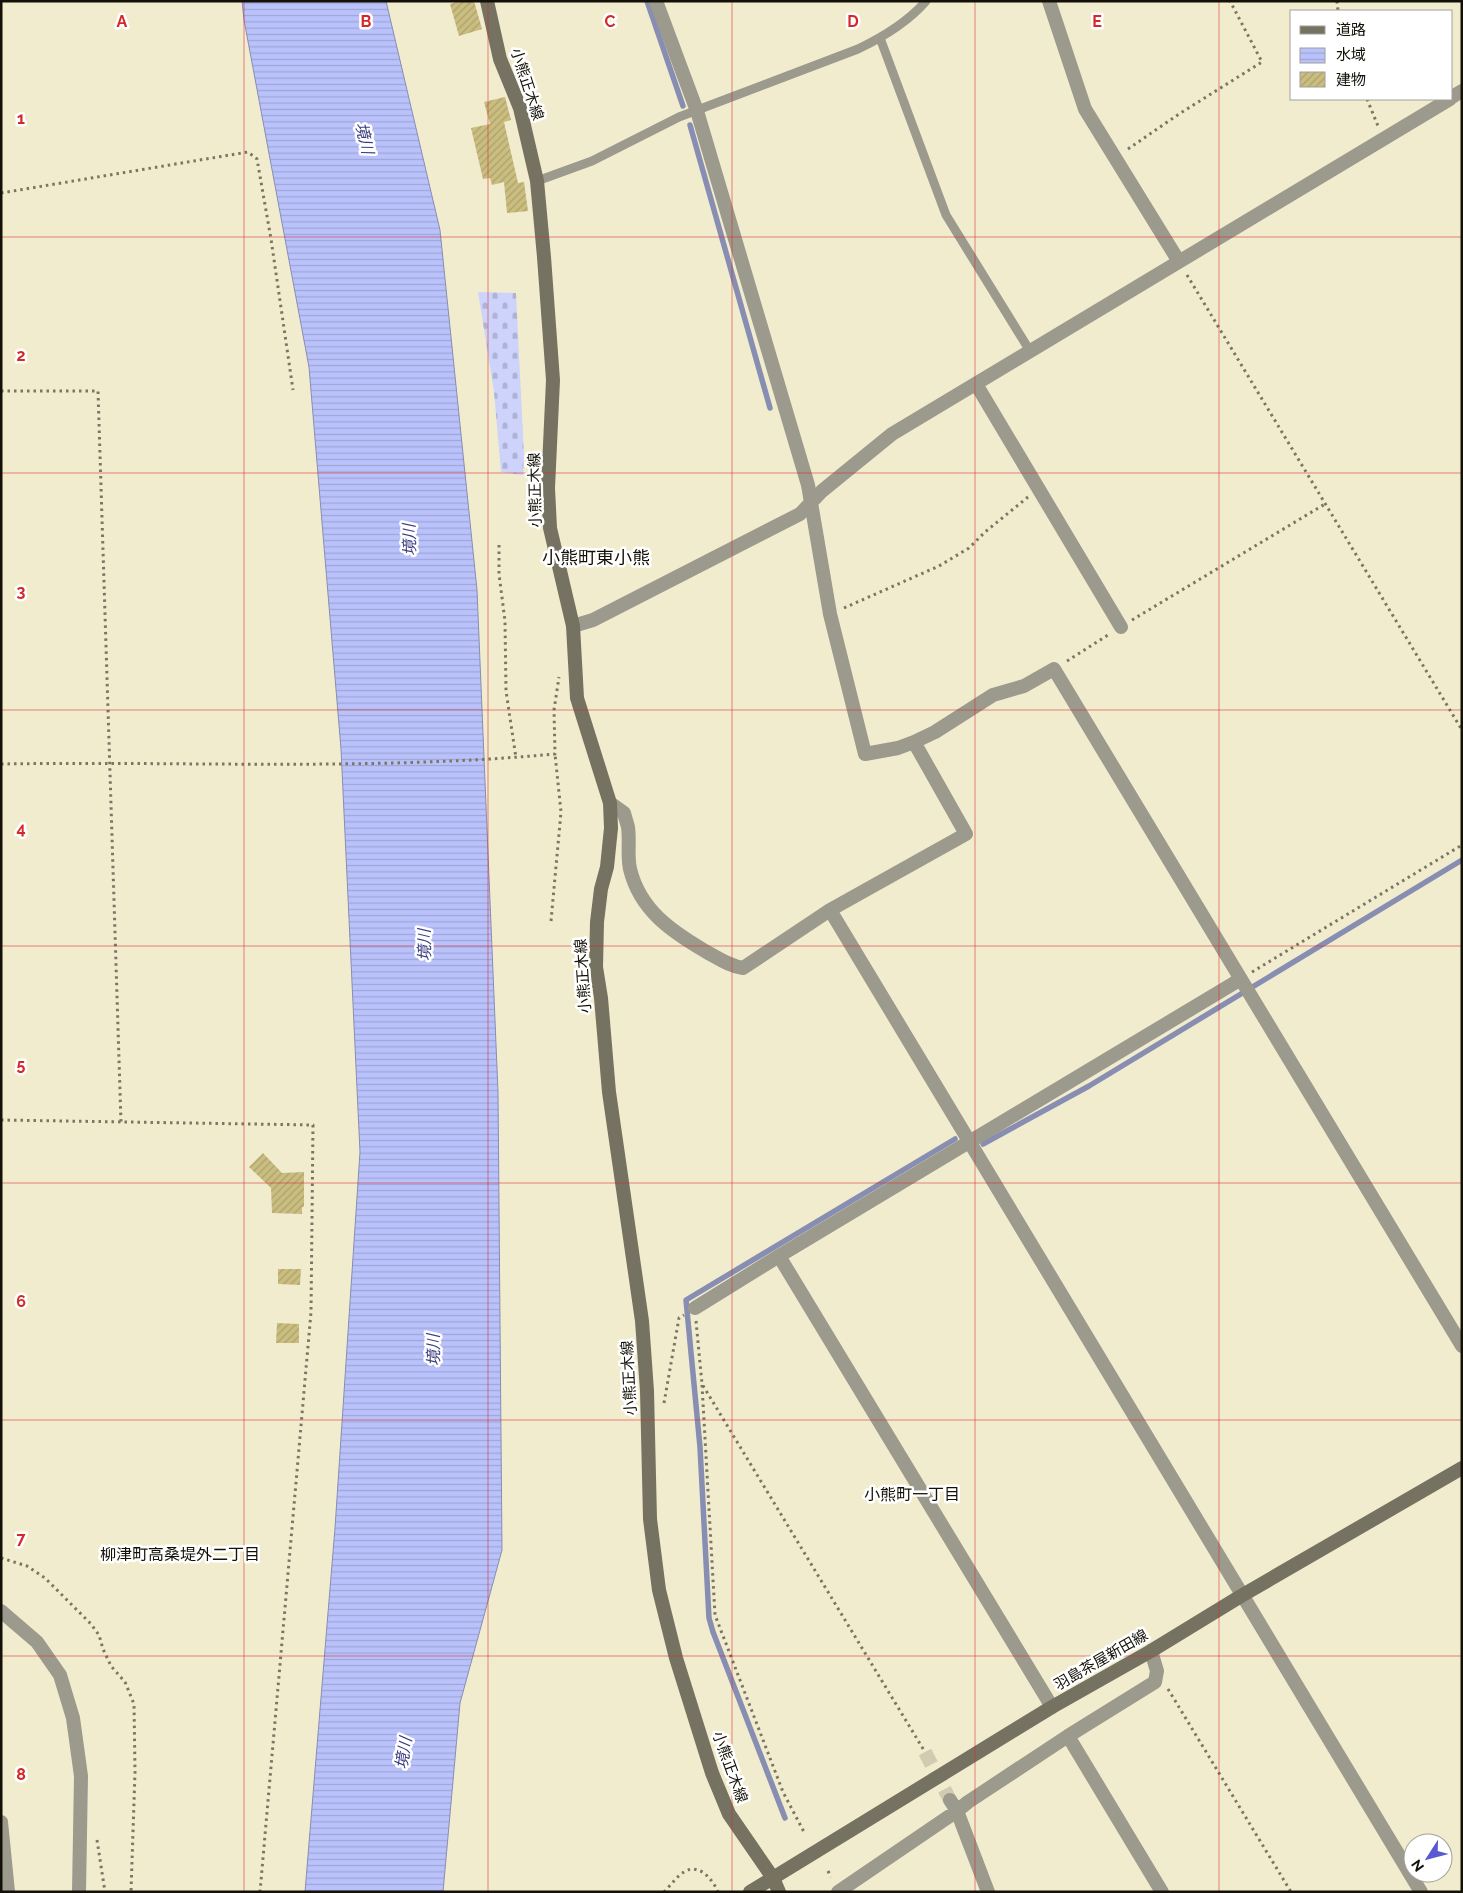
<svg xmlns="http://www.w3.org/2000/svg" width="1463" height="1893" font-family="Raleway,'Noto Sans JP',sans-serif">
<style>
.cemetery{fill:url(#cemetery-stones)}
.water{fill:url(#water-rules);stroke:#888db2}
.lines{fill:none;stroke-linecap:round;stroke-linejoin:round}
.stream{stroke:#888db2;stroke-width:5.5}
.building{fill:url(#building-hatch)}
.minor-tunnel{stroke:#d1cbb1;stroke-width:14;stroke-dasharray:14 7;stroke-linecap:butt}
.path{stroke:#7a7663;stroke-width:3;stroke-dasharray:2.5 4;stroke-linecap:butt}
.service{stroke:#9c998d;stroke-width:9}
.minor{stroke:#9c998d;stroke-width:14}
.secondary{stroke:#767261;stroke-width:14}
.grid{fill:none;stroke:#d62828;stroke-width:1;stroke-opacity:0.55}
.labels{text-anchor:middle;stroke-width:5;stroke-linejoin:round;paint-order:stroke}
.street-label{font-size:15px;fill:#131107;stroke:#fff}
.water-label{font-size:16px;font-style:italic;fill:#3a3d80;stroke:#fff}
.neighbourhood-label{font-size:16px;fill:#131107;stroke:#fff}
.quarter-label{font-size:18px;fill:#131107;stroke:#fff}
.grid-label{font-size:16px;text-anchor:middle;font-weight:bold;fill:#d62828;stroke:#fff;stroke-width:5;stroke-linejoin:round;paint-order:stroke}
</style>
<defs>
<pattern id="cemetery-stones" width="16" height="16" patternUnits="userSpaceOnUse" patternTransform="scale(1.25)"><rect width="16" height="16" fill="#cdd3fb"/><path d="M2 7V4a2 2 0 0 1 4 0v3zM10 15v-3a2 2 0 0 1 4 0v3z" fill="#afb4d6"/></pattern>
<pattern id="water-rules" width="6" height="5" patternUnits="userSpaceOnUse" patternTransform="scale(1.25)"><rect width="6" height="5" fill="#bac2fc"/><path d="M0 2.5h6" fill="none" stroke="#9fa6d6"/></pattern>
<pattern id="building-hatch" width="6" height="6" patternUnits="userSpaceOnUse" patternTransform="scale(1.25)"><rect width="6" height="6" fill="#cabd80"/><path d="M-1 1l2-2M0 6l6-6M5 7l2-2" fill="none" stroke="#ada16d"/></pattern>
</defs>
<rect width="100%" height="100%" fill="#f2eccf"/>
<path class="cemetery" d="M478,292L516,293L524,456L523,475L501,472L494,392Z"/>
<path class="water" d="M242,1H386L440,230L477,590L498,1092L502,1550L460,1703L443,1892H305L335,1528L360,1152L341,749L309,367L244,20Z"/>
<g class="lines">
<path class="stream" d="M647,1L683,106
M690,125L770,408
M983,1144L1089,1086L1462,860
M785,1818L713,1632L709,1618L700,1447L686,1300L955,1139"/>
</g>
<path class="building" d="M460,1H474L482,29L459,36L450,4Z
M505,97L511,120L504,122L518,183L524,182L528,211L507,213L504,182L492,185L490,178L483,179L471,128L490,124L484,102Z
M263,1153L282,1173L304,1172V1207H302V1214L272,1213L271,1188L249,1167Z
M278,1269H301L300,1285L278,1284Z
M277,1323L299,1324V1343H276Z"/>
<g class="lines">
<path class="minor-tunnel" d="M925,1752L950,1800"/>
<path class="path" d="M1337,1L1338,11
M1367,99L1378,126
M1128,149L1179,114L1262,62L1230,1
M1,193L248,152L257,159L271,239L293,390
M1187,275L1462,730
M1,391H98L121,1123
M499,545V574L505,621L506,691L516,758
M844,608L939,566L969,548L985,532L1028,497
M1132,620L1325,504
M1067,661L1108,635
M1,764C186,761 371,771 555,754L554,710L559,677
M551,921L561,812L555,754
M1252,972L1462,845
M1,1120L313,1125L311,1312L260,1892
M696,1321L702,1384L925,1752
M702,1385L715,1615L783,1792L804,1832
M664,1403L679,1318L684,1315
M1,1558L27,1566L45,1578L91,1624L99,1635L103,1649L111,1666L125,1682L134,1704L135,1772L131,1892
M1168,1689L1291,1892
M97,1840L105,1892
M828,1871L831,1877
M664,1892C670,1886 677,1876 684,1872C699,1862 713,1880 718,1892"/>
<path class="service" d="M880,38L946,215L1030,351
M537,181L592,161L679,117L858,49C883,37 908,22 926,1"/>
<path class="minor" d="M656,1L697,111L808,485L830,614L865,754L898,748L914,742L935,732L993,695L1024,686L1054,669L1462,1346
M1049,1L1085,109L1178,260
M1452,97L1462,91
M976,384L1121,627
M573,626L593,620L800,514L822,491L892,434L1450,99
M610,803L624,813C625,817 627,823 628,827C630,841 627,855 630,869C640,910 671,931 705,951C718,958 729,966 743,968L830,910L966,834L914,742
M830,910L1421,1892
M779,1256L1052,1707
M695,1308L779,1256L1241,979
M1,1611L37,1642L60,1675L73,1718L81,1776L79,1892
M1068,1736L1162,1892
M950,1800L957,1811L988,1892
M1,1822L8,1892
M838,1892L957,1811L968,1802L1068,1736L1155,1682L1157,1671L1151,1651"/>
<path class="secondary" d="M487,1L500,59L520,108L537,181L544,257L553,380L548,488L550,528L573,626L577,698L610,803L611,828L607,867L601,889L597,922L596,967L601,998L609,1092L642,1321L647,1391L650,1519L659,1590L676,1658L712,1773L729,1814L773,1878L779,1892
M750,1892L1052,1707L1151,1651L1241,1596L1462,1468"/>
</g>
<path class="grid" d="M244,1V1892M488,1V1892M732,1V1892M975,1V1892M1219,1V1892M1,237H1462M1,473H1462M1,710H1462M1,946H1462M1,1183H1462M1,1420H1462M1,1656H1462"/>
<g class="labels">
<g class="street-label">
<text transform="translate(527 84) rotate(72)" y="5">小熊正木線</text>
<text transform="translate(535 490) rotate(-91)" y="5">小熊正木線</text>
<text transform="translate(583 976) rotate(-94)" y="5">小熊正木線</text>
<text transform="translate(629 1378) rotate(-93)" y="5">小熊正木線</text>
<text transform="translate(1101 1660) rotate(-30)" y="5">羽島茶屋新田線</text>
<text transform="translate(730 1767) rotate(70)" y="5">小熊正木線</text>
</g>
<g class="water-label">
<text transform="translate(365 138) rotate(77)" y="6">境川</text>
<text transform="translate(409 540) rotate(-92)" y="6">境川</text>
<text transform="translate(424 945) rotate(-91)" y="6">境川</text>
<text transform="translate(433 1350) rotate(-91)" y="6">境川</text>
<text transform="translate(403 1753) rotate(-81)" y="6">境川</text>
</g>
<g class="neighbourhood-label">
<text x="912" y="1500">小熊町一丁目</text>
<text x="180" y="1560">柳津町高桑堤外二丁目</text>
</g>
<g class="quarter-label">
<text x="596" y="564">小熊町東小熊</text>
</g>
</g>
<g class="grid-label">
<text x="122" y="27">A</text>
<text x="366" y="27">B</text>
<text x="610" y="27">C</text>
<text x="853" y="27">D</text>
<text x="1097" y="27">E</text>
<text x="21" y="124">1</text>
<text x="21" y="361">2</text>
<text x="21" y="597">3</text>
<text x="21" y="834">4</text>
<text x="21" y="1070">5</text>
<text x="21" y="1307">6</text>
<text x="21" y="1544">7</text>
<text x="21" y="1780">8</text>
</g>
<rect width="1463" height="1893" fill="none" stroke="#131107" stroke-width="5"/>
<rect x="1290" y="10" width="162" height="90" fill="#ffffff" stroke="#a1a09c"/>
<rect x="1300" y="26" width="25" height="8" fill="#767261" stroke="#a1a09c"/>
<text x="1336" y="35" font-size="15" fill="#131107">道路</text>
<rect x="1300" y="48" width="25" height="15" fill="url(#water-rules)" stroke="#a1a09c"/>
<text x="1336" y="60" font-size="15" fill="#131107">水域</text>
<rect x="1300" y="72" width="25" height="15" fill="url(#building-hatch)" stroke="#a1a09c"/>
<text x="1336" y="85" font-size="15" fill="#131107">建物</text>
<g transform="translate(1428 1858) rotate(234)"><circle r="24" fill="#ffffff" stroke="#a1a09c"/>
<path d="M0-4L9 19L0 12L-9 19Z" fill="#595ad2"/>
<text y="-8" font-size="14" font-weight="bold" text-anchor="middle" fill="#131107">N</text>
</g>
</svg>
